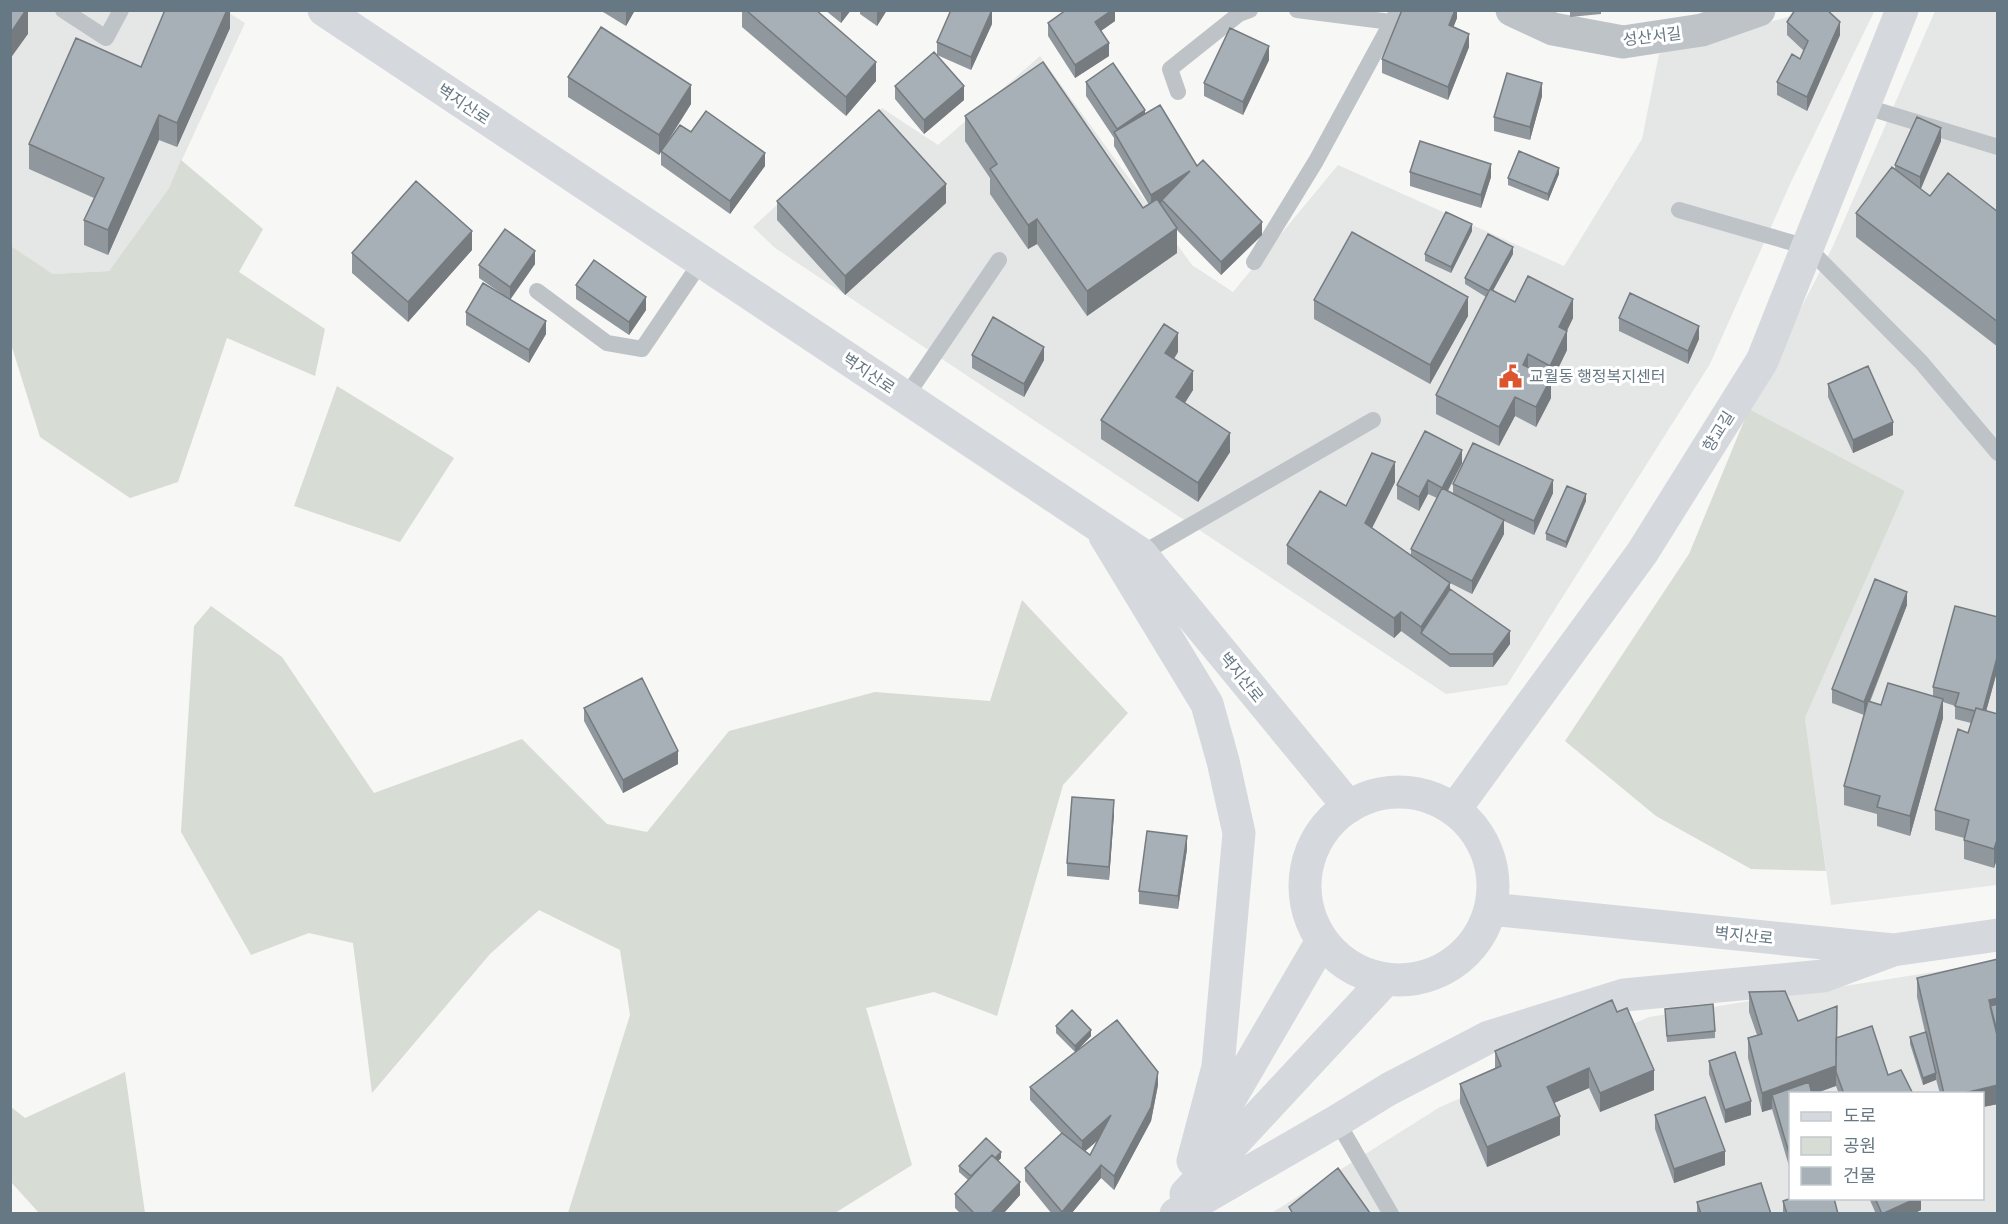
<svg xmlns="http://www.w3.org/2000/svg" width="2008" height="1224" font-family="Roboto,'Noto Sans KR',sans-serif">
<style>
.built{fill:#e5e6e6;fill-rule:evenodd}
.green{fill:#d7dcd4}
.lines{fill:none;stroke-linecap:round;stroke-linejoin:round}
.lane{stroke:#bec3c7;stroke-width:16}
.street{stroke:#bec3c7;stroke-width:33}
.secondary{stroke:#d5d9dd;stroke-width:33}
.wall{fill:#90979d;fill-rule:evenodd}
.shaded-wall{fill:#757b7f}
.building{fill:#a7b0b6;stroke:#757b7f;stroke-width:1.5}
.labels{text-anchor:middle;stroke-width:6;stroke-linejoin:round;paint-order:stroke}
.street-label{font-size:16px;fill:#677885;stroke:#fff}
.poi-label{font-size:16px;fill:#677885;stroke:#fff;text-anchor:start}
</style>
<rect width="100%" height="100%" fill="#f7f7f5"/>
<path class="built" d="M1869,10L1874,12L1791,182L1710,364L1507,685L1446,694L775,248L753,227L882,108L938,145L1040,56L1192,265L1233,292L1338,165L1564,266L1642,139L1659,54L1808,11Z
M10,11H226L245,23L169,188L109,271L53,274L11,246Z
M1935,11H1997V885L1831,905L1805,718L1905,491L1749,409L1833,246Z
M1997,962V1213L1270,1214L1440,1107L1649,1017ZM1790,1094H1982V1198H1790Z"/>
<path class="green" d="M181,160L263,229L239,272L325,329L315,376L227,338L178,482L130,498L40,437L11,344V246L53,274L109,271L169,188Z
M337,386L454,458L400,542L294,506Z
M1749,409L1905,491L1805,718L1826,871L1751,869L1656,816L1565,741L1689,554Z
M1022,600L1128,713L1063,785L997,1016L934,992L866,1008L912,1165L835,1213H568L630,1015L620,950L539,910L490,954L372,1093L353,943L309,933L251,955L181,832L194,626L211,606L282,657L374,793L522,739L607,824L647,832L729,731L875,692L990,701Z
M125,1072L145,1213H39L11,1182V1107L25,1118Z"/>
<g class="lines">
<path class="lane" d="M63,10L106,38L121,10
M1297,10L1391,22
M1178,92L1170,69L1239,14L1250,10
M1863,106L1998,147
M1679,210L1807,247L1921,362L1998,453
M1254,262L1316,161L1398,10
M537,291L607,343L642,349L701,262
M905,398L999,260
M1141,554L1373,420
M1337,1121L1391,1214"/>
<path class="street" d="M1512,10L1553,29L1623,42L1702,30L1759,10"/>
<path class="secondary" d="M324,10L1141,554L1349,807
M1105,536L1207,704L1223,761L1239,833L1218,1067L1193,1161
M1305 886a94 94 0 1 1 188 0a94 94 0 1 1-188 0Z
M1455,809L1642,553L1762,361L1902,10
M1490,909L1893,950L1998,935
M1214,1126L1322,941
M1186,1194L1385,980
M1176,1214L1337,1121L1389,1089L1489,1037L1624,995L1823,976L1893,950"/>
</g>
<path class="wall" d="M230,10V28L177,147L159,140L108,255L84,245V220L94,198L29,169V144L141,67Z
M603,10H635L626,26L603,12Z
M742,10H816L876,81L846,116L742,27Z
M825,10H851L841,23Z
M860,10H887L877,26L860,14Z
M1115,10V21L1101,31L1109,56L1075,78L1048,36V23Z
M1457,10V18L1453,27L1469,47L1448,100L1382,73V59Z
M1570,10H1601V14L1570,17Z
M1787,22L1840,35L1807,111L1777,95V82L1800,59L1804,51L1787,35Z
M992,24L971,70L937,55V42Z
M1269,60L1243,115L1204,96V83Z
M568,77L691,104L659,155L568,97Z
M1086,82L1145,114L1197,166L1262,235L1221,275L1177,230V253L1087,316L1037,244L1028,249L990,194V178L965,141V116L1143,208L1149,205L1114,146V138L1086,96Z
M895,86L964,100L924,134L895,99Z
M1542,96L1530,140L1494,131V117Z
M691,132L765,166L730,214L661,165V151Z
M1941,141L1921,189L1930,196L1998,212V347L1856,237V213L1895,169V165Z
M1410,172L1491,177L1481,208L1410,186Z
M1559,174L1548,201L1508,185V178Z
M777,201L946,203L845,295L777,220Z
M1472,231L1451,273L1425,261V254Z
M472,250L408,322L352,273V253Z
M1513,254L1493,290L1515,302L1573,318L1567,331V350L1551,383V398L1536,427L1515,416L1499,446L1436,414V395L1486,297L1465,284V278Z
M535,264L510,299L546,334L529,363L466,325V312L502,294L479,278V265Z
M576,285L646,310L629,335L576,299Z
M1314,300L1468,316L1430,384L1314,319Z
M1619,318L1699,339L1688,364L1619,331Z
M1178,352L1174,359L1193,390L1185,403L1230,452L1198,502L1101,439V420Z
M972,355L1044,360L1024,397L972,368Z
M1828,384L1893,435L1853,453L1828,397Z
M1462,463L1448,491L1453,494V484L1553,493L1534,535L1504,521V534L1472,594L1450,583V589L1510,644L1493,667H1450L1401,631L1394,638L1287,564V545L1346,506L1395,482L1372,528L1411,555V549L1437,498L1428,494L1419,511L1397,499V485Z
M1586,501L1566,548L1546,540V533Z
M1907,605L1870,702L1881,705L1933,696V687L1998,617V668L1986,711L1997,714L1998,712V856L1994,868L1964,859V838L1935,830V810L1968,733L1971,723L1955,719V706L1943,702V718L1910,836L1877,826V814L1844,805V786L1864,715L1832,703V689Z
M584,708L678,764L623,793L584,721Z
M1114,814L1109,880L1067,876V863Z
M1187,849L1178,909L1139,904V891Z
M1917,978L1998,1104L1983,1107V1094H1940L1936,1079L1923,1085L1910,1044V1037L1925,1032L1917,997Z
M1749,992L1798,1021L1837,1038L1913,1094H1839L1836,1086L1791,1094V1166H1789L1772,1109L1762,1112L1748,1058V1038L1757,1035L1749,1012Z
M1665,1009L1715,1031V1038L1667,1042Z
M1617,1012L1654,1090L1600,1112L1589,1088L1554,1103L1560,1135L1487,1167L1460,1103V1084L1495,1069V1051Z
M1056,1026L1091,1036L1079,1048L1158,1085L1151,1121L1114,1190L1101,1178L1071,1214H1052L1025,1181V1168L1062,1134L1030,1100V1087L1075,1052L1056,1033ZM1098,1140L1090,1155L1085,1151Z
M1709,1061L1751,1115L1725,1123L1709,1074Z
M1655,1115L1725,1165L1674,1183L1655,1129Z
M1001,1158L998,1161L1020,1195L1003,1214H961L955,1208V1194L968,1180L959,1172V1166Z
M1869,1198H1921V1210L1913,1214H1876Z
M1783,1201L1838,1214H1783Z
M1697,1202L1771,1214H1697Z"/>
<path class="shaded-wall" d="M26,10H28V34L10,59V34Z
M227,10H230V28L177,147V123Z
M627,10H635L626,26V12Z
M841,10H851L841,23Z
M878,10H887L877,26V12Z
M992,10V24L971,70V57Z
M1112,10H1115V21L1095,35V22Z
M1455,10H1457V18L1449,39V25Z
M1840,22V35L1807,111V97Z
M1469,34V47L1448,100V87Z
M1109,43V56L1075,78V65Z
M1269,46V60L1243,115V102Z
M876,62V81L846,116V97Z
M1542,83V96L1530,140V127Z
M691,85V104L659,155V135Z
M964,86V100L924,134V120Z
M1145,110V123L1117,138V129Z
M159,115V140L108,255V230Z
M1941,128V141L1920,190V177Z
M765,153V166L730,214V201Z
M1491,164V177L1481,208V195Z
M1559,168V174L1548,201V194Z
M1190,171L1162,200V202L1151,208V195Z
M946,184V203L845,295V276Z
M1037,219V244L1028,249V225Z
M1262,222V235L1221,275V262Z
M1472,224V231L1451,273V267Z
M1177,228V253L1087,316V291Z
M472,231V250L408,322V302Z
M1513,247V254L1489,298V291Z
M535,251V264L510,300V287Z
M646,297V310L629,335V322Z
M1468,297V316L1430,384V365Z
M1573,299V318L1559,346V327Z
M546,321V334L529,363V350Z
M1699,326V339L1688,364V351Z
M1567,331V350L1551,383V398L1536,427V407L1550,380V366Z
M1178,333V352L1165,372V353Z
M1044,347V360L1024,397V384Z
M1528,354V374L1523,365Z
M1193,371V390L1176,416V397Z
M1515,397V416L1499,446V427Z
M1893,422V435L1853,453V440Z
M1230,433V452L1198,502V483Z
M1462,450V463L1442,501V488Z
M1395,462V482L1365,542V523Z
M1428,480V494L1419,511V497Z
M1553,480V493L1534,535V521Z
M1586,494V501L1566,548V542Z
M1504,520V534L1472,594V581Z
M1450,583V602L1421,633V646V627Z
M1907,592V605L1864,715V702Z
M1401,612V631L1394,638V618Z
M1510,631V644L1493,667V654Z
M1998,654V668L1982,726V712Z
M1943,699V718L1910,836V816Z
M678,751V764L623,793V780Z
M1114,800V814L1109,880V867Z
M1187,836V849L1178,909V896Z
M1998,837V856L1994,868V849Z
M1998,998V1017L1992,1019L1989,1000Z
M1837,1006L1836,1086L1814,1094H1791L1772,1095V1109L1762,1112V1093Z
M1091,1030V1036L1075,1053V1046Z
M1589,1068V1088L1547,1106V1087Z
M1654,1070V1090L1600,1112V1093Z
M1158,1072V1085L1151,1121L1114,1190V1176Z
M1936,1073V1080L1923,1085V1078Z
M1998,1085V1104L1983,1107V1094H1960Z
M1751,1101V1115L1725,1123V1110Z
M1111,1115V1129L1082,1154V1141Z
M1560,1116V1135L1487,1167V1147Z
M1725,1151V1165L1674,1183V1169Z
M1001,1152V1158L975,1186V1179Z
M1789,1153H1791V1166H1789Z
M1101,1165V1178L1071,1214H1062V1212Z
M1020,1182V1195L1003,1214H990Z
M1917,1198H1921V1210L1913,1214H1882Z"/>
<path class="building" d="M10,10H26L10,34Z
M165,10H227L177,123L159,115L108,230L84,220L104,178L29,144L76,38L141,67Z
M746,10H816L876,62L846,97Z
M951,10H992L971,57L937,42Z
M1066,10H1112L1095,22L1109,43L1075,65L1048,23Z
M1402,10H1455L1449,25L1469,34L1448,87L1382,59Z
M1795,10H1827L1840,22L1807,97L1777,82L1792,54L1800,59L1808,41L1787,22Z
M601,27L691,85L659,135L568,77Z
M1230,28L1269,46L1243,102L1204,83Z
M934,52L964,86L924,120L895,86Z
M1043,62L1143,208L1157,199L1177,228L1087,291L1037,219L1028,225L990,169L997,164L965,116Z
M1113,63L1145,110L1117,129L1086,82Z
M1507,73L1542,83L1530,127L1494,117Z
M1160,105L1197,166L1203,160L1262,222L1221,262L1162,200L1190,171L1151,195L1114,132Z
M879,110L946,184L845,276L777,201Z
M706,111L765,153L730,201L661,151L680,125L691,132Z
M1917,117L1941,128L1920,177L1895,165Z
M1420,141L1491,164L1481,195L1410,172Z
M1519,151L1559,168L1548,194L1508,178Z
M1892,167L1930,196L1948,173L1998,212V322L1856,213Z
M416,181L472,231L408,302L352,253Z
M1446,212L1472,224L1451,267L1425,254Z
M505,229L535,251L510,287L479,265Z
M1352,232L1468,297L1430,365L1314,300Z
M1488,234L1513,247L1489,291L1465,278Z
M594,260L646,297L629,322L576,285Z
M1528,276L1573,299L1559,327L1567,331L1550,366L1528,354L1523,365L1551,378L1536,407L1515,397L1499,427L1436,395L1490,289L1515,302Z
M483,283L546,321L529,350L466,312Z
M1630,293L1699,326L1688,351L1619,318Z
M993,317L1044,347L1024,384L972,355Z
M1164,324L1178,333L1165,353L1193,371L1176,397L1230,433L1198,483L1101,420Z
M1868,366L1893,422L1853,440L1828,384Z
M1425,431L1462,450L1442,488L1428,480L1419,497L1397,485Z
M1473,443L1553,480L1534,521L1453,484Z
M1372,453L1395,462L1365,523L1450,583L1421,627L1401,612L1394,618L1287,545L1320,491L1346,506Z
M1567,486L1586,494L1566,542L1546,533Z
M1442,488L1504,520L1472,581L1411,549Z
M1875,579L1907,592L1864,702L1832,689Z
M1450,589L1510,631L1493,654H1450L1421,633Z
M1955,606L1998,617V654L1983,710L1976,708L1975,711L1955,706L1959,693L1933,687Z
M642,678L678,751L623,780L584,708Z
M1888,683L1943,699L1910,816L1877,807L1880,796L1844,786L1868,701L1881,705Z
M1976,708L1998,714V837L1994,849L1964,840L1969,820L1935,810L1958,729L1968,733Z
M1072,797L1114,800L1109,867L1067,863Z
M1147,831L1187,836L1178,896L1139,891Z
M1998,959V998L1989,1000L1998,1035V1085L1960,1094H1944L1917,978Z
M1785,991L1798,1021L1837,1006L1836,1066L1762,1093L1748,1038L1762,1034L1749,992Z
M1612,1000L1617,1012L1627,1008L1654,1070L1600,1093L1589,1068L1547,1087L1560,1116L1487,1147L1460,1084L1501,1066L1495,1051Z
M1713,1004L1715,1031L1667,1036L1665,1009Z
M1998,1004V1035H1997L1990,1006Z
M1072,1010L1091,1030L1075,1046L1056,1026Z
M1117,1020L1158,1072L1151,1107L1114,1176L1101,1165L1062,1212L1025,1168L1062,1133L1090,1155L1111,1115L1082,1141L1030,1087Z
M1872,1026L1888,1075L1901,1070L1913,1094H1844L1836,1072V1038Z
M1926,1032L1936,1073L1923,1078L1910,1037Z
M1735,1052L1751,1101L1725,1110L1709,1061Z
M1809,1082L1812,1094H1791V1153H1789L1772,1095Z
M1705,1097L1725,1151L1674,1169L1655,1115Z
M986,1138L1001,1152L995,1158L992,1155L971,1176L959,1166Z
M992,1155L1020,1182L990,1214H975L955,1194Z
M1338,1168L1370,1213L1293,1214L1289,1207Z
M1761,1183L1771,1214H1701L1697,1202Z
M1792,1198H1834L1838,1214H1787L1783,1201Z
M1875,1198H1917L1882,1214Z"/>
<defs>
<symbol id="civic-bare" viewBox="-9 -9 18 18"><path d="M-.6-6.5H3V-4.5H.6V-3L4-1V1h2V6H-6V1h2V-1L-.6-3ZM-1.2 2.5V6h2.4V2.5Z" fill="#dd552f" stroke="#fff" stroke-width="2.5" paint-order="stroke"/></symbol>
</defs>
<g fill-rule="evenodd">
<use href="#civic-bare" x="1494" y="360" width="33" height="33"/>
</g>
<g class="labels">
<g class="street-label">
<text transform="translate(1652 36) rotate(-7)" y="6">성산서길</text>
<text transform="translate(464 104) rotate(34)" y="6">벽지산로</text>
<text transform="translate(869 373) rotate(34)" y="6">벽지산로</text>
<text transform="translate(1718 431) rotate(-58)" y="6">향교길</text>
<text transform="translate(1242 677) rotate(51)" y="6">벽지산로</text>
<text transform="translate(1744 935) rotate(6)" y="6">벽지산로</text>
</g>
<g class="poi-label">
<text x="1529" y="382">교월동 행정복지센터</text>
</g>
</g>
<rect width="2008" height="1224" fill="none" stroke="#677885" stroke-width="24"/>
<rect x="1789" y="1092" width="195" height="108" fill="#ffffff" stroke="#c2c9ce" stroke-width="1.5"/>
<rect x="1801" y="1112" width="30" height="9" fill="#d5d9dd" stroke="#c2c9ce" stroke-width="1.5"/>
<text x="1843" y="1122" font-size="18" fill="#677885">도로</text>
<rect x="1801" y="1137" width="30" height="18" fill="#d7dcd4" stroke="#c2c9ce" stroke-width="1.5"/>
<text x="1843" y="1152" font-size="18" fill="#677885">공원</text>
<rect x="1801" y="1167" width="30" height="18" fill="#a7b0b6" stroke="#c2c9ce" stroke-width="1.5"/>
<text x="1843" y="1182" font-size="18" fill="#677885">건물</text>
</svg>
